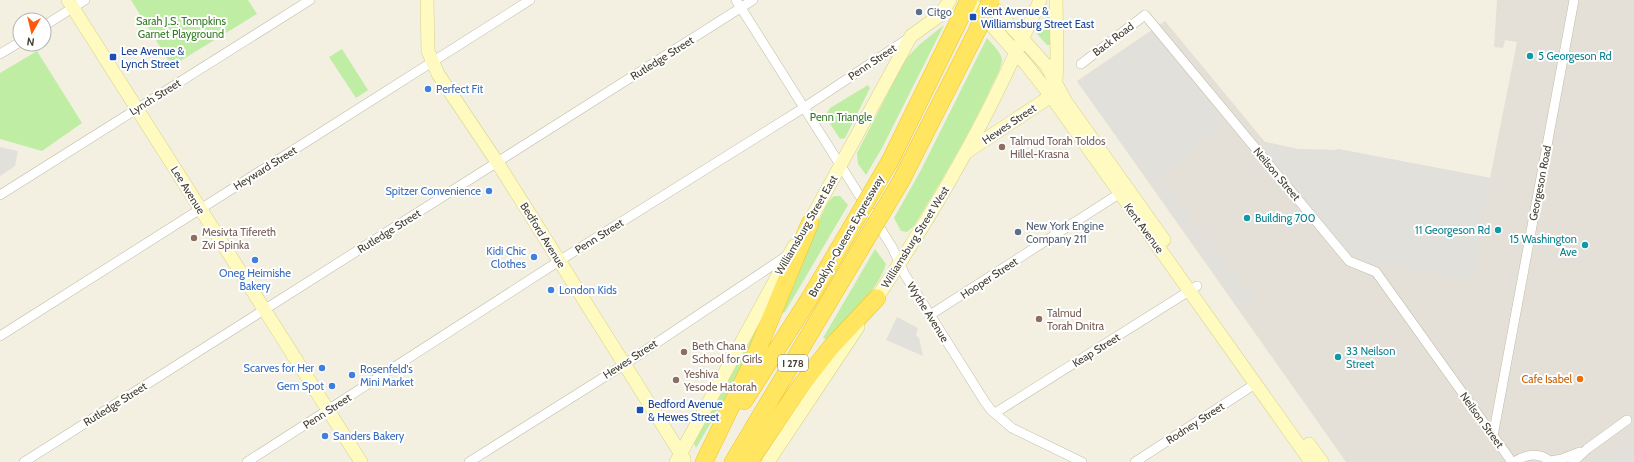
<svg xmlns="http://www.w3.org/2000/svg" width="1634" height="462" font-family="Cabin,sans-serif">
<style>
.industrial{fill:#e4e0d7}
.green{fill:#c0eda4}
.parking{fill:#e2e0db}
.lines{fill:none;stroke-linecap:round;stroke-linejoin:round}
.street-casing{stroke:#c1bda6;stroke-width:10}
.secondary-casing{stroke:#d8d18a;stroke-width:14}
.highway-casing{stroke:#efc61f;stroke-width:18}
.street{stroke:#fff;stroke-width:9}
.secondary{stroke:#fffabf;stroke-width:13}
.highway{stroke:#ffe560;stroke-width:17}
.highway-bridge-casing{stroke:#efc61f;stroke-width:18;stroke-linecap:butt}
.highway-bridge{stroke:#ffe560;stroke-width:17}
.service-dot{fill:#5c6f8a;stroke:#fff;stroke-width:1.5}
.transit-dot{fill:#1a4fb4;stroke:#fff;stroke-width:1.5}
.culture-dot{fill:#0f9aa8;stroke:#fff;stroke-width:1.5}
.shop-dot{fill:#3f7fe0;stroke:#fff;stroke-width:1.5}
.education-dot{fill:#8d6e63;stroke:#fff;stroke-width:1.5}
.food-dot{fill:#e8710a;stroke:#fff;stroke-width:1.5}
.labels{text-anchor:middle;stroke-width:4;stroke-linejoin:round;paint-order:stroke}
.shield{fill:#fff;stroke:#7c796f;stroke-width:1}
.shield-label{font-size:10px;font-weight:bold;fill:#444031}
.transit-label{font-size:11px;fill:#164399;stroke:#fff;text-anchor:start}
.service-label{font-size:11px;fill:#4e5e75;stroke:#fff;text-anchor:start}
.park-label{font-size:11px;fill:#327c1f;stroke:#fff}
.street-label{font-size:11px;fill:#444031;stroke:#fff}
.culture-label{font-size:11px;fill:#0d838f;stroke:#fff;text-anchor:start}
.shop-label{font-size:11px;fill:#366cbe;stroke:#fff;text-anchor:start}
.education-label{font-size:11px;fill:#785e54;stroke:#fff;text-anchor:start}
.food-label{font-size:11px;fill:#c56008;stroke:#fff;text-anchor:end}
</style>
<rect width="100%" height="100%" fill="#f3f0e1"/>
<path class="industrial" d="M1497,0H1634V462H1346L1077,81L1165,21L1265,142L1298,149L1336,150L1338,149L1490,178L1517,42L1505,40L1503,48L1494,47Z"/>
<path class="green" d="M131,0H248L257,14L172,66Z
M1051,3V45H1047L1037,34L1043,22H1045L1048,13L1047,12Z
M944,25L882,148L866,175L858,164L857,153L905,60L919,45Z
M987,38C992,44 1002,53 1002,60C1001,71 993,82 989,92C967,138 941,182 914,226L907,232L901,231L894,218L921,170Z
M342,49L368,90L356,98L329,57Z
M37,51L82,123L42,151L0,139V73Z
M868,85L870,88L845,138L840,139L825,116L830,108Z
M834,196H840L848,205L785,312L782,313V309L807,245L828,202Z
M875,249L886,264C878,292 846,318 826,339L823,338Z
M760,323L762,324L725,399L696,448L694,443Z"/>
<path class="parking" d="M1152,30L1224,123L1160,178L1256,302L1243,312L1078,83Z
M1265,142L1298,149L1336,150L1338,149L1491,178L1473,281L1383,263H1367L1344,249L1264,150Z
M0,147L18,151L15,166L0,176Z
M897,317L918,328L916,335L919,338L923,356L886,340Z
M1634,430V462H1583L1600,451L1603,456H1607L1631,442Z"/>
<g class="lines">
<defs>
<path id="street" d="M736,0L892,247L905,275L985,402L991,410L1012,428L1082,462
M44,26L85,0
M0,54L20,42
M1081,64L1145,15L1349,261L1376,272L1512,462
M0,195L310,0
M930,315L1125,190
M0,336L530,0
M995,413L1197,286
M1493,436L1574,0
M1551,461L1562,459L1580,452
M24,462L753,0
M247,462L559,261L805,107L909,38
M469,462L625,364L788,255
M1135,462L1255,384
M1514,462C1526,454 1540,452 1551,462
M1573,462L1587,449L1627,420"/>
<path id="secondary" d="M68,0L361,462
M427,0L428,51L438,74L497,162L684,459
M969,0L1025,63L1051,96L1311,462
M987,0L1046,65L1066,102L1164,240
M1056,0L1057,56L1056,82
M968,151L1051,96
M805,230L911,36L939,16L950,0
M872,305C926,225 976,141 1016,52C1024,35 1033,18 1040,0
M1309,444L1322,462
M676,462L794,246
M768,462L858,327"/>
<path id="highway" d="M890,161L969,0
M901,181L978,29
M744,401L811,296L841,245
M704,462L753,361L810,223
M733,462L852,263
M749,462L802,384L831,347L877,298"/>
</defs>
<use href="#street" class="street-casing"/>
<use href="#secondary" class="secondary-casing"/>
<use href="#highway" class="highway-casing"/>
<use href="#street" class="street"/>
<use href="#secondary" class="secondary"/>
<use href="#highway" class="highway"/>
<defs>
<path id="highway-bridge" d="M978,29L991,0
M841,245L890,161
M852,263L901,181"/>
</defs>
<use href="#highway-bridge" class="highway-bridge-casing"/>
<use href="#highway-bridge" class="highway-bridge"/>
</g>
<g class="service-dot">
<circle cx="919" cy="12" r="4"/>
<circle cx="1018" cy="232" r="4"/>
</g>
<g class="transit-dot">
<rect x="969" y="13" width="8" height="8" rx="2"/>
<rect x="109" y="53" width="8" height="8" rx="2"/>
<rect x="636" y="406" width="8" height="8" rx="2"/>
</g>
<g class="culture-dot">
<circle cx="1530" cy="56" r="4"/>
<circle cx="1247" cy="218" r="4"/>
<circle cx="1498" cy="230" r="4"/>
<circle cx="1585" cy="245" r="4"/>
<circle cx="1338" cy="357" r="4"/>
</g>
<g class="shop-dot">
<circle cx="428" cy="89" r="4"/>
<circle cx="489" cy="191" r="4"/>
<circle cx="534" cy="257" r="4"/>
<circle cx="255" cy="260" r="4"/>
<circle cx="551" cy="290" r="4"/>
<circle cx="322" cy="368" r="4"/>
<circle cx="352" cy="375" r="4"/>
<circle cx="332" cy="386" r="4"/>
<circle cx="325" cy="436" r="4"/>
</g>
<g class="education-dot">
<circle cx="1002" cy="147" r="4"/>
<circle cx="194" cy="238" r="4"/>
<circle cx="1039" cy="319" r="4"/>
<circle cx="684" cy="352" r="4"/>
<circle cx="676" cy="380" r="4"/>
</g>
<circle class="food-dot" cx="1580" cy="379" r="4"/>
<g class="labels">
<rect class="shield" x="778" y="355" width="30" height="16" rx="3"/>
<g class="shield-label">
<text x="793" y="367">I 278</text>
</g>
<g class="transit-label">
<text x="981" y="15">Kent Avenue &amp;<tspan x="981" dy="13">Williamsburg Street East</tspan></text>
<text x="121" y="55">Lee Avenue &amp;<tspan x="121" dy="13">Lynch Street</tspan></text>
<text x="648" y="408">Bedford Avenue<tspan x="648" dy="13">&amp; Hewes Street</tspan></text>
</g>
<g class="service-label">
<text x="927" y="16">Citgo</text>
<text x="1026" y="230">New York Engine<tspan x="1026" dy="13">Company 211</tspan></text>
</g>
<g class="park-label">
<text x="181" y="25">Sarah J.S. Tompkins<tspan x="181" dy="13">Garnet Playground</tspan></text>
<text x="841" y="121">Penn Triangle</text>
</g>
<g class="street-label">
<text transform="translate(1113 39) rotate(-37)" y="4">Back Road</text>
<text transform="translate(662 58) rotate(-32)" y="4">Rutledge Street</text>
<text transform="translate(872 62) rotate(-34)" y="4">Penn Street</text>
<text transform="translate(155 97) rotate(-32)" y="4">Lynch Street</text>
<text transform="translate(1009 124) rotate(-34)" y="4">Hewes Street</text>
<text transform="translate(265 168) rotate(-32)" y="4">Heyward Street</text>
<text transform="translate(1277 174) rotate(50)" y="4">Neilson Street</text>
<text transform="translate(1540 183) rotate(-79)" y="4">Georgeson Road</text>
<text transform="translate(188 190) rotate(58)" y="4">Lee Avenue</text>
<text transform="translate(806 225) rotate(-60)" y="4">Williamsburg Street East</text>
<text transform="translate(1144 228) rotate(54)" y="4">Kent Avenue</text>
<text transform="translate(389 231) rotate(-32)" y="4">Rutledge Street</text>
<text transform="translate(543 235) rotate(58)" y="4">Bedford Avenue</text>
<text transform="translate(599 236) rotate(-32)" y="4">Penn Street</text>
<text transform="translate(846 236) rotate(-60)" y="4">Brooklyn-Queens Expressway</text>
<text transform="translate(915 237) rotate(-58)" y="4">Williamsburg Street West</text>
<text transform="translate(989 278) rotate(-33)" y="4">Hooper Street</text>
<text transform="translate(928 312) rotate(58)" y="4">Wythe Avenue</text>
<text transform="translate(1096 350) rotate(-32)" y="4">Keap Street</text>
<text transform="translate(630 359) rotate(-33)" y="4">Hewes Street</text>
<text transform="translate(115 404) rotate(-32)" y="4">Rutledge Street</text>
<text transform="translate(327 411) rotate(-33)" y="4">Penn Street</text>
<text transform="translate(1482 420) rotate(54)" y="4">Neilson Street</text>
<text transform="translate(1195 423) rotate(-33)" y="4">Rodney Street</text>
</g>
<g class="culture-label">
<text x="1538" y="60">5 Georgeson Rd</text>
<text x="1255" y="222">Building 700</text>
<text x="1490" y="234" text-anchor="end">11 Georgeson Rd</text>
<text x="1577" y="243" text-anchor="end">15 Washington<tspan x="1577" dy="13">Ave</tspan></text>
<text x="1346" y="355">33 Neilson<tspan x="1346" dy="13">Street</tspan></text>
</g>
<g class="shop-label">
<text x="436" y="93">Perfect Fit</text>
<text x="481" y="195" text-anchor="end">Spitzer Convenience</text>
<text x="526" y="255" text-anchor="end">Kidi Chic<tspan x="526" dy="13">Clothes</tspan></text>
<text x="255" y="277" text-anchor="middle">Oneg Heimishe<tspan x="255" dy="13">Bakery</tspan></text>
<text x="559" y="294">London Kids</text>
<text x="314" y="372" text-anchor="end">Scarves for Her</text>
<text x="360" y="373">Rosenfeld's<tspan x="360" dy="13">Mini Market</tspan></text>
<text x="324" y="390" text-anchor="end">Gem Spot</text>
<text x="333" y="440">Sanders Bakery</text>
</g>
<g class="education-label">
<text x="1010" y="145">Talmud Torah Toldos<tspan x="1010" dy="13">Hillel-Krasna</tspan></text>
<text x="202" y="236">Mesivta Tifereth<tspan x="202" dy="13">Zvi Spinka</tspan></text>
<text x="1047" y="317">Talmud<tspan x="1047" dy="13">Torah Dnitra</tspan></text>
<text x="692" y="350">Beth Chana<tspan x="692" dy="13">School for Girls</tspan></text>
<text x="684" y="378">Yeshiva<tspan x="684" dy="13">Yesode Hatorah</tspan></text>
</g>
<g class="food-label">
<text x="1572" y="383">Cafe Isabel</text>
</g>
</g>
<g transform="translate(32 32) rotate(188)"><circle r="19" fill="#ffffff" stroke="#b4b3ad"/>
<path d="M0-3L7 15L0 10L-7 15Z" fill="#ff5a0c"/>
<text y="-6" font-size="11" font-weight="bold" text-anchor="middle" fill="#444031">N</text>
</g>
</svg>
